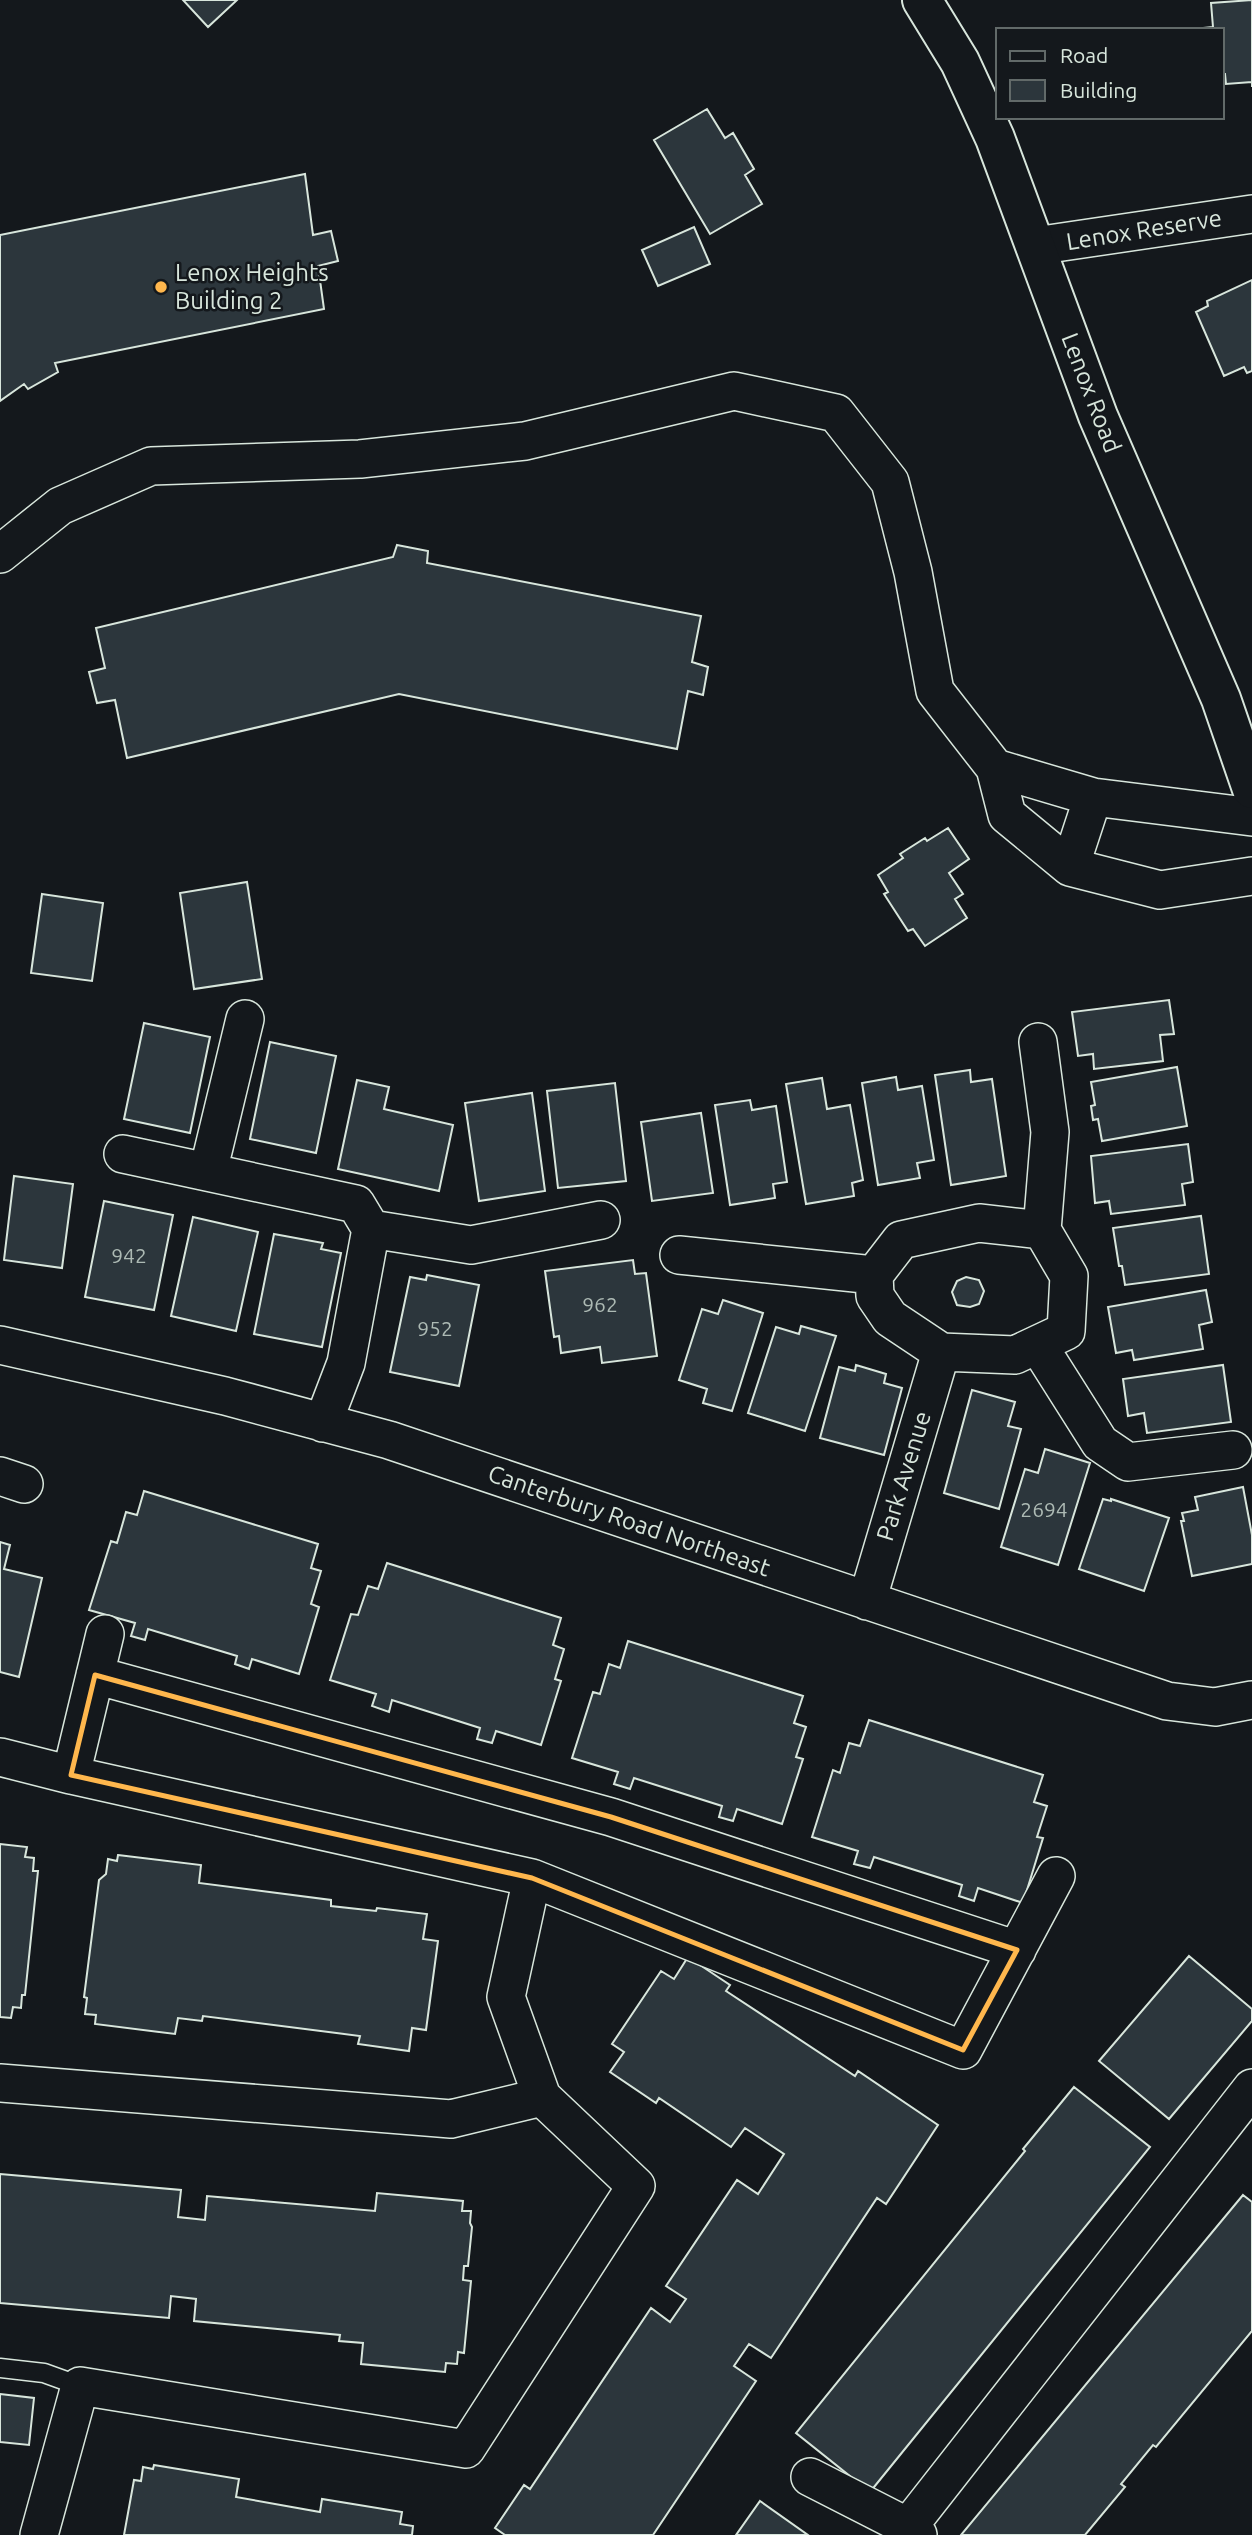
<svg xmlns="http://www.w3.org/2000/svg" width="1252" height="2535" font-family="Ubuntu,sans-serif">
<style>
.building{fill:#2c363c;stroke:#d8e6dc;stroke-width:2}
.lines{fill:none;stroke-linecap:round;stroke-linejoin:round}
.lane-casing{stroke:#d8e6dc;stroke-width:21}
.street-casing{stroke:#d8e6dc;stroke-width:40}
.secondary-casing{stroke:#d8e6dc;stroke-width:42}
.lane{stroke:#14181c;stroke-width:18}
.street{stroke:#14181c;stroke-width:37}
.secondary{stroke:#14181c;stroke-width:38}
.marked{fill:none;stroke:#ffb74d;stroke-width:5;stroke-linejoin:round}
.poi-dot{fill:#ffb74d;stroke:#14181c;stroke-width:2.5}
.labels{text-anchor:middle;stroke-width:5;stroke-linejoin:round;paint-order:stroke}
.number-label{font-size:21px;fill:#adbab4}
.street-label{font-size:24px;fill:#d8e6dc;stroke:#14181c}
.poi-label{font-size:24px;fill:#d8e6dc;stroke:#14181c;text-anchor:start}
</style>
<rect width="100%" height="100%" fill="#14181c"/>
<path class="building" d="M183,0H237L208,27Z
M1252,0V87V82L1226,84L1225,74H1222V30H1204V28L1213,27L1211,3Z
M707,109L725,138L733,133L754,169L745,175L762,204L710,234L654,140Z
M305,174L313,235L331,231L338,261L318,266L324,309L55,363L58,372L28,389L24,384L0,401V235Z
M694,227L710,264L658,286L642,250Z
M1252,280V371L1247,373L1244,367L1224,376L1196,312L1208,306L1207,301Z
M397,545L428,551L427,563L701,616L692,662L708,667L703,695L688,691L677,749L399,694L127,758L115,700L97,703L89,672L105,668L96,628L393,557Z
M948,828L969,859L949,873L963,894L955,899L967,918L925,946L913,929L908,931L884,894L888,892L878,875L903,858L900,854L925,838L927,841Z
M247,882L262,979L194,989L180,893Z
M42,894L103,903L92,981L31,973Z
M1169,1000L1174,1034L1160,1035L1163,1061L1094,1069L1093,1054L1078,1056L1072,1012Z
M144,1023L210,1037L190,1133L124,1119Z
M270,1042L336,1056L316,1153L250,1139Z
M1177,1067L1187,1126L1102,1141L1098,1119L1093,1120L1091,1106L1095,1105L1091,1082Z
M970,1070L971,1082L992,1079L1006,1176L951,1185L935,1075Z
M896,1077L898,1090L922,1086L934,1160L917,1163L920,1178L878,1185L862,1083Z
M822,1078L827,1109L850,1105L863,1180L852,1183L854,1196L806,1204L786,1084Z
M357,1080L389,1087L384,1109L453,1125L439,1191L338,1169Z
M615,1083L626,1181L558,1188L547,1091Z
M532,1093L545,1191L479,1201L465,1103Z
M750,1100L752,1110L776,1106L787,1182L773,1184L775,1198L730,1205L715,1105Z
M701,1113L713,1193L652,1201L641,1122Z
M1188,1144L1193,1182L1182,1184L1185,1205L1111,1214L1109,1201L1095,1203L1091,1156Z
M14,1176L73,1184L62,1268L4,1260Z
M104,1201L173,1215L154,1310L85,1297Z
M1201,1216L1209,1274L1125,1285L1122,1266H1119L1113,1228Z
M193,1217L258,1232L236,1331L171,1316Z
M274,1234L323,1243L321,1249L341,1253L322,1347L254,1334Z
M633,1260L635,1274L646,1273L657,1356L602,1363L600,1347L561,1353L559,1336L554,1337L545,1271Z
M427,1275L479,1285L459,1386L390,1372L410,1277L426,1280Z
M966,1277L979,1280L984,1291L979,1304L970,1307L957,1305L952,1292L957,1281Z
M1206,1290L1212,1322L1199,1325L1203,1349L1134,1360L1132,1350L1116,1353L1108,1307Z
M723,1300L763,1313L732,1411L703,1403L707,1389L679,1380L702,1309L718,1314Z
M801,1326L836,1336L805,1431L748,1413L776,1327L799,1334Z
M856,1365L886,1374L884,1383L902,1388L884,1455L820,1438L839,1367L855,1371Z
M1223,1365L1231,1422L1147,1433L1144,1413L1128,1416L1123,1379Z
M972,1390L1015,1402L1008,1426L1021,1429L999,1509L944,1493Z
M1045,1449L1090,1463L1058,1565L1001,1547L1025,1469L1038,1473Z
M1243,1487L1252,1535V1564L1192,1576L1181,1521H1184L1182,1513L1198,1510L1195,1497Z
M144,1491L318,1544L311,1568L321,1571L311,1604L319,1607L299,1674L252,1659L249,1669L235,1664L237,1656L148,1629L145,1640L131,1636L135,1623L89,1610L111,1541L117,1543L126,1512L137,1515Z
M1103,1499L1111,1501V1499L1169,1518L1144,1591L1079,1569Z
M0,1542L10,1545L4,1569L42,1578L19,1677L0,1672Z
M387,1563L561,1618L553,1645L564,1649L555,1679L561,1681L541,1745L496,1731L492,1743L477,1739L480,1728L392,1700L389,1712L372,1706L376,1694L330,1680L351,1614L358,1615L368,1586L378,1589Z
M628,1641L803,1696L794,1723L806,1727L796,1757L803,1759L782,1824L737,1809L733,1821L719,1817L722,1806L634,1778L630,1789L614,1784L618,1772L572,1758L593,1692L600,1694L609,1664L620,1668Z
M869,1720L1043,1775L1034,1802L1047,1806L1037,1837L1043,1838L1023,1903L978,1888L974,1901L959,1896L962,1885L874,1857L870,1868L854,1864L858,1851L812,1837L833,1770L840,1773L849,1743L860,1746Z
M0,1844L27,1847L25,1857L34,1858L33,1871H38L25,1995H22L21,2008L13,2007L11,2018L0,2017Z
M118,1855L201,1865L199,1883L331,1900V1906L376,1911L377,1908L427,1914L423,1939L438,1941L426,2030L412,2028L409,2051L358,2044L360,2036L203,2016L202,2021L178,2018L175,2034L95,2024L96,2015L85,2014L87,1998L84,1997L99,1880L106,1874L108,1859L117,1861Z
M1189,1956L1252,2009V2021L1169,2119L1099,2061Z
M688,1957L730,1985L726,1991L855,2076L858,2071L938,2125L886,2204L877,2198L771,2358L749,2344L734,2366L756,2381L653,2535H505L495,2528L524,2485L530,2489L651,2308L670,2322L686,2299L666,2286L737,2180L758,2194L784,2154L745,2128L731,2147L659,2098L656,2103L610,2072L624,2052L612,2044L661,1971L674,1979Z
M1074,2087L1150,2147L870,2492L796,2433L1025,2151L1023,2149Z
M0,2174L181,2190L178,2217L205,2220L207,2196L375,2211L377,2193L463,2201L462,2211H471L470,2223L472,2227L468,2266H464L463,2280L471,2281L464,2353L458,2352L457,2364L446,2363L445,2372L361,2364L363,2343L339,2341L340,2335L194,2321L196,2299L171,2296L169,2318L0,2303Z
M1243,2195L1252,2202V2331L1156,2447L1153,2445L1121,2484L1125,2487L1085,2535H961Z
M0,2394L34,2398L29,2445L0,2442Z
M154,2465L239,2479L236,2497L320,2512L322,2499L402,2512L400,2524L413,2526L412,2535H124L134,2480L141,2481L143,2467L153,2469Z
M760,2501L808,2535H736Z"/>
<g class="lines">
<defs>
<path id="lane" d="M0,2368L44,2373L80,2386"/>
<path id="street" d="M1035,246L1252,214
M0,554L60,506L151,466L360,459L525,441L734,391L836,413L890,482L913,572L935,691L995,768L1093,797L1252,817
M995,768L1007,815L1070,867L1160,890L1252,876
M1070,867L1093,797
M1038,1042L1050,1132L1042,1230
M123,1154L356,1204L371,1229L346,1363L323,1423
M208,1172L245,1019
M979,1223L1042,1230L1069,1276L1066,1331L1015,1355L941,1352L890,1318L875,1296L874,1275L901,1240Z
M371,1229L471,1245L601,1220
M679,1255L874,1275
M0,1345L225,1396L389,1440L1167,1701L1215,1707L1252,1700
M1038,1345L1100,1443L1128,1462L1233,1450
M0,1476L24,1484
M867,1601L941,1352
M95,1675L611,1817L1017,1950
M0,1757L71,1775L532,1878L963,2050L1056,1876
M71,1775L105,1634
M0,2083L451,2119L542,2097
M810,2477L908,2527L918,2535
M908,2527L1252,2088
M39,2535L80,2386L466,2449L636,2186L542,2097L506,1997L532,1878"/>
<path id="secondary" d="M922,0L960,62L995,138L1098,416L1221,699L1252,789"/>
</defs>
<use href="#lane" class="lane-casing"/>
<use href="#street" class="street-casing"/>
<use href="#secondary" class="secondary-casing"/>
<use href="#lane" class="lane"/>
<use href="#street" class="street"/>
<use href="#secondary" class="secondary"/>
</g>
<path class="marked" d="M95,1675L611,1817L1017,1950L963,2050L532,1878L71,1775Z"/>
<circle class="poi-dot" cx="161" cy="287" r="7"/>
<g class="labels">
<g class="number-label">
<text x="129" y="1263">942</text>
<text x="600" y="1312">962</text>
<text x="435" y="1336">952</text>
<text x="1044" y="1517">2694</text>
</g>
<g class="street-label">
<text transform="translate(1144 230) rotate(-9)" y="8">Lenox Reserve</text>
<text transform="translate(1091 393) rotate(69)" y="8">Lenox Road</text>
<text transform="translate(904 1476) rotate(-73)" y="8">Park Avenue</text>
<text transform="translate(629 1521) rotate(19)" y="8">Canterbury Road Northeast</text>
</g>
<g class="poi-label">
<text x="175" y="281">Lenox Heights<tspan x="175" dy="28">Building 2</tspan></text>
</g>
</g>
<rect x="996" y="28" width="228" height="91" fill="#14181c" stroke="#626a69" stroke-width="2"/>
<rect x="1010" y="51" width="35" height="10" fill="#14181c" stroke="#626a69" stroke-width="2"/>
<text x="1060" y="63" font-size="21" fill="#d8e6dc">Road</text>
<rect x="1010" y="80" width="35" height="21" fill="#2c363c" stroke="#626a69" stroke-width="2"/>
<text x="1060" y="98" font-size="21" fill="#d8e6dc">Building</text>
</svg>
